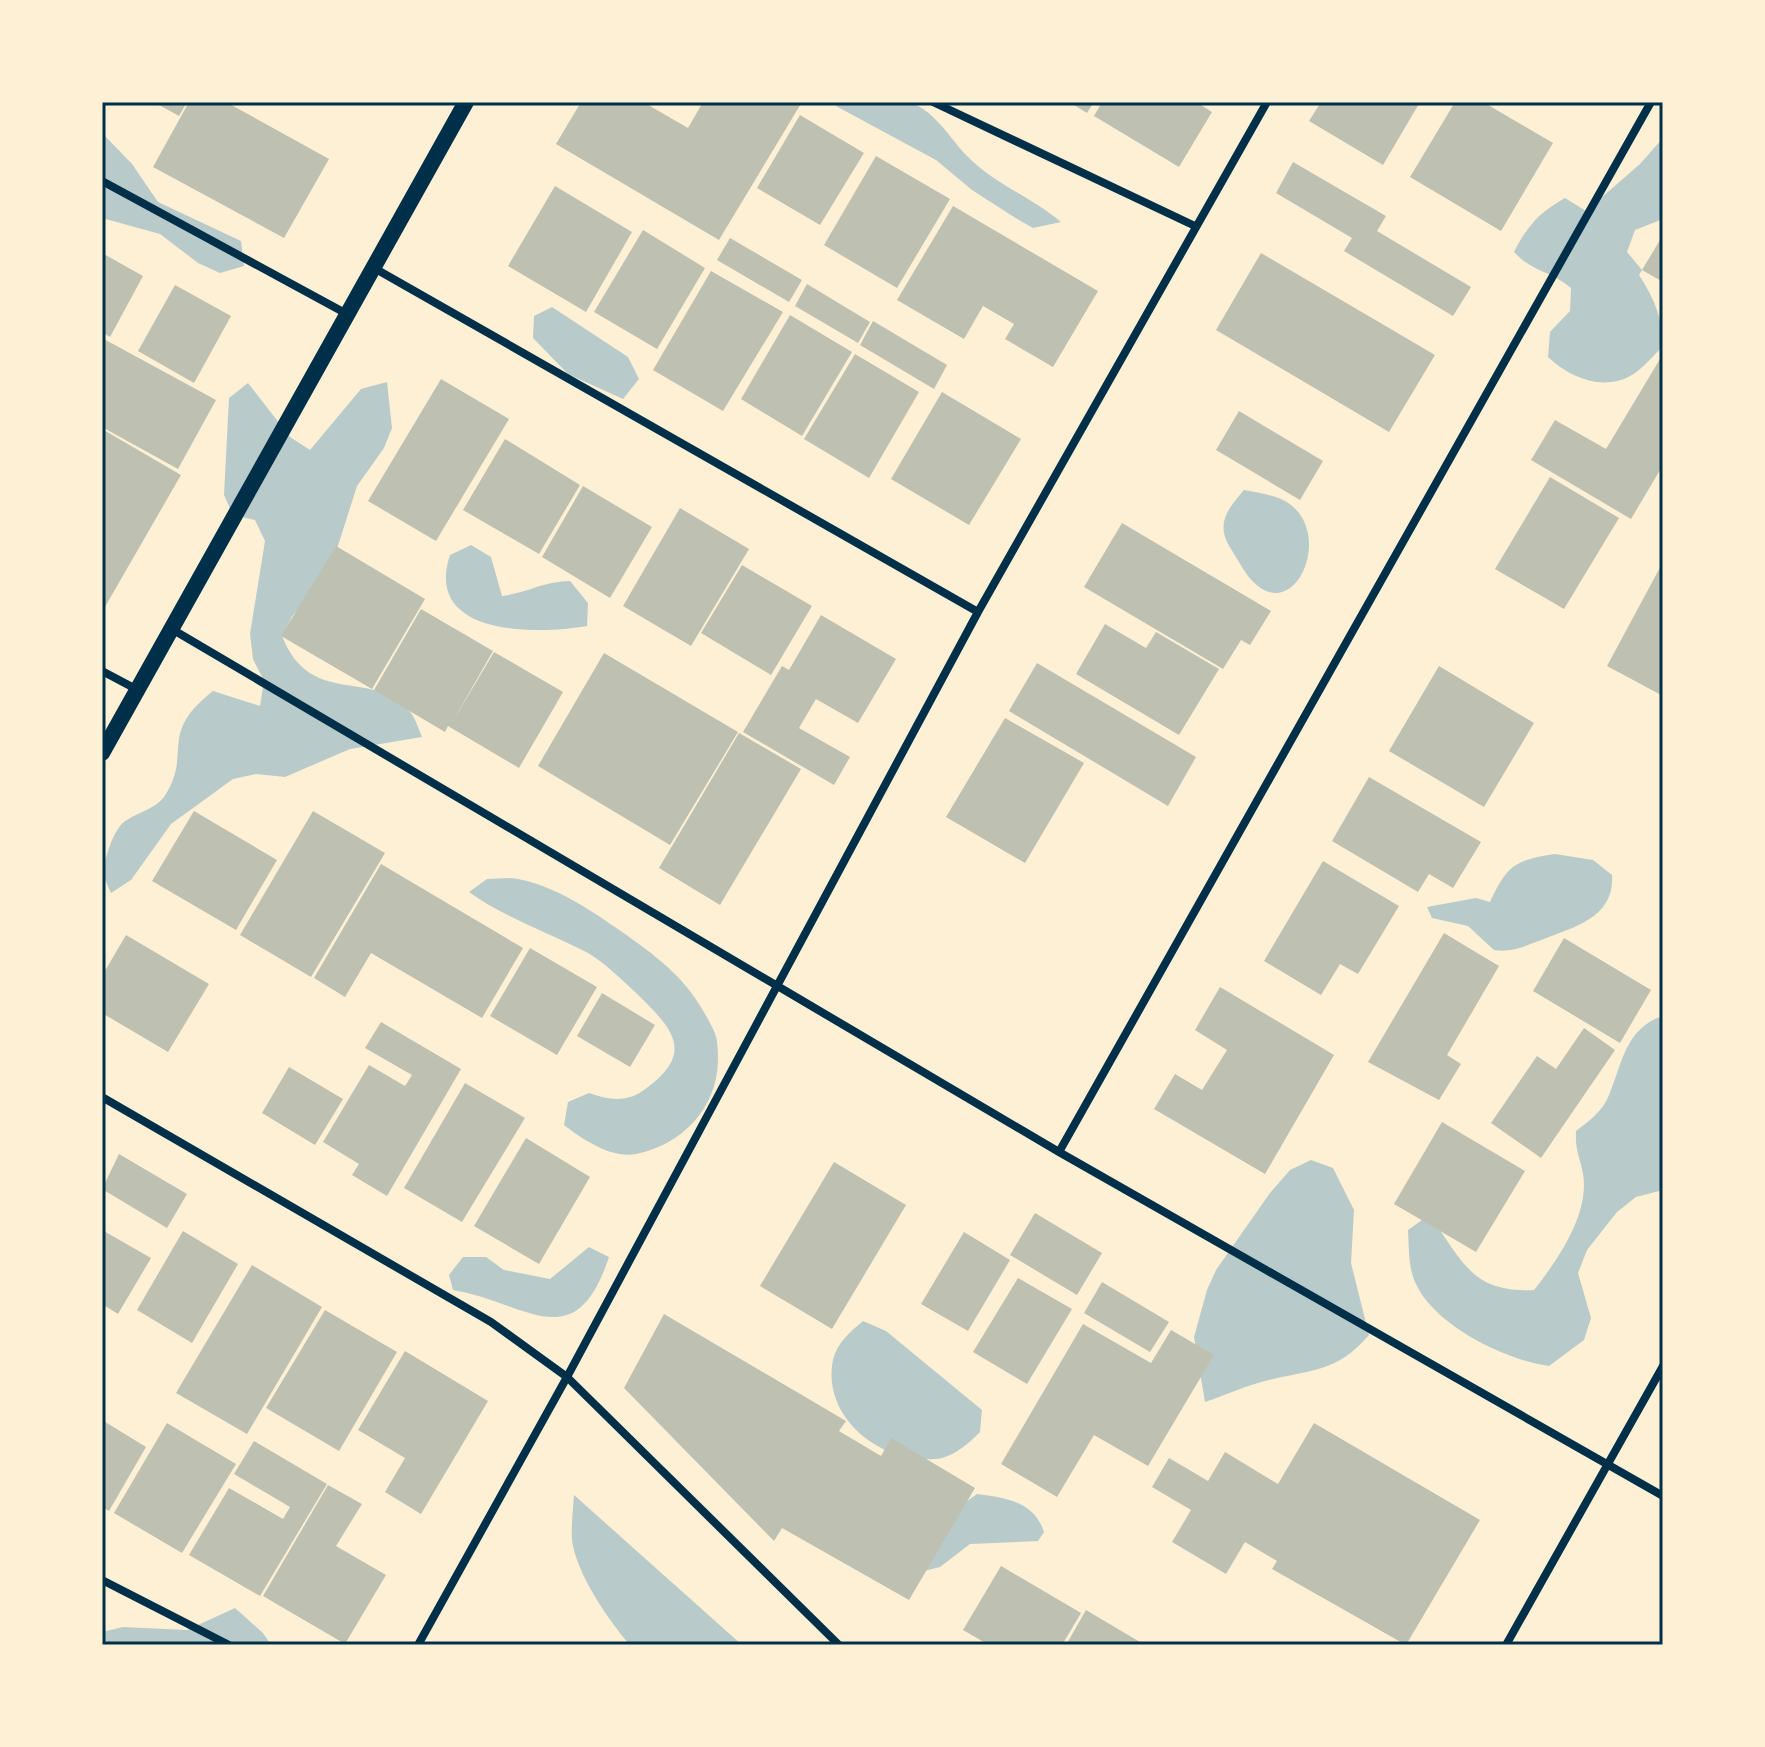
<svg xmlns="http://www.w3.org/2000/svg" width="1765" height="1747" font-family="'Roboto Condensed',sans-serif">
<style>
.green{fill:#b9caca}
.building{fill:#bec0b2}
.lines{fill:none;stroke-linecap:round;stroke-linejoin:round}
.minor{stroke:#003049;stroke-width:8}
.secondary{stroke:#003049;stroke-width:16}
.neatline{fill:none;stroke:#003049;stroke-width:3}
</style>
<rect width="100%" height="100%" fill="#fdf0d5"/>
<path class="green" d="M840,102C861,102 887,98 907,102C932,107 950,138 966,155C994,184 1030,196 1061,222L1033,228L1014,217L972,190L936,160L836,106Z
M102,133L132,164L158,202L241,241L244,266L220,273L198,263L160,234L102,218Z
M1663,138V219L1635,230L1627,252L1642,270L1639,275C1654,298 1663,319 1663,346C1654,355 1645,366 1635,373C1606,393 1570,378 1548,357L1550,332L1570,311L1571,288C1548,269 1534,273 1514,252C1527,226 1540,212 1565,198L1586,211L1640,164Z
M552,307L628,357L639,379L623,399L568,374L533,338L534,316Z
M387,382L392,428L384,448L357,486L327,580L293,615L282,636C311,710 375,666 411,713C416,720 419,730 422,737L350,749L285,777L256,774L233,779L171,824L131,880L111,893L102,873C106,858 110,839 120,826C132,812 155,812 166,794C192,751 158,734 213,691L260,706L264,681L253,659L250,634L265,541L255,520L233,515L224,495L229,398L248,383L290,437L310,450L361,389Z
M1244,490C1259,493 1278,495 1291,505C1334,538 1292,631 1248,576C1242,568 1237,558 1231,549C1215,524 1227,510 1244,490Z
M471,545L491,557L502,596C527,593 544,581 570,581L588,603L587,626C536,635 423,636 450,555Z
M1555,854L1593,860L1612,875C1615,917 1575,927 1544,939C1526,945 1514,953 1494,950L1468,926L1432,918L1427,907L1476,898L1490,902C1507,866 1514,860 1555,854Z
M510,878C551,882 592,911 625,934C667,964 691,983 714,1031C718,1039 718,1052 718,1061C717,1108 682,1145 636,1154C612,1159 582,1139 564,1125L568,1102L589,1093C606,1099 624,1103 641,1092C698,1053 673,1029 635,992C621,979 605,963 588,953C548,932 505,918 469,892L487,879Z
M1663,1016V1190L1636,1197L1617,1212L1587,1250L1578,1273L1591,1318L1584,1340L1549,1366C1506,1360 1435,1326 1416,1284C1408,1268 1409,1247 1408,1230L1429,1215C1463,1260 1470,1293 1534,1290C1557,1261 1590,1214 1583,1174C1580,1156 1575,1152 1576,1131C1589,1121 1603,1111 1609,1095C1622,1065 1625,1028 1663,1016Z
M1311,1160L1333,1168L1354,1210L1351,1263L1369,1335C1334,1376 1305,1369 1258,1383C1240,1388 1223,1396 1205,1402L1194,1337L1207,1290L1216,1270L1270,1193L1290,1170Z
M589,1247L609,1257C575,1360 526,1302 453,1290L449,1275L463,1257H486L504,1270L550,1279Z
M863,1321L886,1331L982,1410L980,1432C970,1442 959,1452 945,1457C938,1460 929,1459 921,1459C873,1457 822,1413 833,1360C837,1343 850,1332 863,1321Z
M977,1494C1006,1498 1034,1501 1044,1532L1038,1541L970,1544L940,1567L924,1571L963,1504Z
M574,1495L742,1645H630C609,1621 576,1573 572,1540C571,1526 573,1510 574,1495Z
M235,1608L263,1633L271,1645H102V1632L123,1627L187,1630Z"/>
<path class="building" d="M154,102H187L179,116Z
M189,102H226L329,159L284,238L153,167Z
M581,102H643L688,128L703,102H802L719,240L556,144Z
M1069,102H1094L1087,113Z
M1102,102H1196L1212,112L1179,167L1094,116Z
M1321,102H1420L1383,165L1309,121Z
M1455,102H1483L1553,143L1501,231L1410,177Z
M800,115L864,153L820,225L757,188Z
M876,156L950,199L897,288L824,245Z
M1293,162L1386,216L1377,231L1471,287L1453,316L1344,251L1352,238L1276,193Z
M555,186L632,232L586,312L508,266Z
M953,206L1098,291L1053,367L1005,339L1014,324L983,306L964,339L897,300Z
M643,230L705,268L657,349L594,312Z
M1663,235V282L1642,270Z
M730,238L802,280L789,302L717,260Z
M102,253L143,276L110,337L102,332Z
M1261,253L1435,355L1389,432L1216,330Z
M711,271L783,312L723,411L653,370Z
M807,284L870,322L858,343L795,306Z
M175,285L231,316L194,383L138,351Z
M790,315L852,352L802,436L741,399Z
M873,321L947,365L934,389L860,345Z
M102,338L216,400L178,469L102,427Z
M855,354L919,392L869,478L804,439Z
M1660,359L1663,361V465L1631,519L1531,460L1555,420L1606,449Z
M441,379L509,419L436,541L368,501Z
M942,392L1021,439L969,525L891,479Z
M1239,411L1323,461L1300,500L1216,450Z
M102,429L181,475L102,612Z
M505,439L580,485L539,554L463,510Z
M1550,477L1619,518L1564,609L1495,569Z
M583,486L652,527L610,598L542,557Z
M680,508L749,549L691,646L623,606Z
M1122,523L1271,611L1250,645L1241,640L1223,669L1084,587Z
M336,546L425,599L372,689L281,636Z
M1663,562V696L1607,666Z
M742,565L812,606L771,675L701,633Z
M421,609L493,651L453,721L494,652L563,692L519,768L448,726L445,732L374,690Z
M821,615L896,659L858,723L816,699L799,728L850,757L834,785L743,732L782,666L789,670Z
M1105,624L1146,648L1156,632L1219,669L1179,735L1076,674Z
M604,653L738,732L670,845L538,766Z
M1037,663L1196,757L1168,806L1009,711Z
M1439,666L1534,723L1484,807L1389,751Z
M1005,718L1084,763L1025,863L946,817Z
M739,733L801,769L720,905L659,868Z
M1369,777L1481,842L1453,888L1429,874L1418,892L1332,841Z
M194,811L277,860L236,930L152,881Z
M313,811L385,853L311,977L240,935Z
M1323,861L1399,906L1358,974L1340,964L1321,995L1264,961Z
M381,864L523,948L482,1018L371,953L345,997L314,978Z
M1444,933L1499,966L1447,1055L1461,1064L1439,1100L1368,1062Z
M126,935L209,984L168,1052L102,1013V976Z
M1564,938L1651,990L1620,1043L1533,991Z
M530,948L597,987L557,1055L490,1016Z
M1220,987L1334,1055L1265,1174L1154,1109L1175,1074L1202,1090L1227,1050L1195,1030Z
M602,993L655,1025L630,1067L577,1036Z
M381,1022L461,1069L387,1196L352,1175L359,1164L323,1142L369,1065L405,1086L412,1075L365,1048Z
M1584,1028L1615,1050L1541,1158L1491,1123L1537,1056L1556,1069Z
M289,1067L343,1099L315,1145L262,1113Z
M465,1083L525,1118L462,1222L404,1188Z
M1442,1122L1525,1171L1476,1252L1394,1204Z
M526,1138L590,1177L539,1264L474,1226Z
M119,1154L187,1194L167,1228L102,1189Z
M834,1162L906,1205L832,1329L760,1286Z
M1035,1213L1102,1253L1077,1295L1010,1255Z
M102,1230L151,1258L118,1314L102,1304Z
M183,1231L238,1264L192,1343L137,1310Z
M964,1232L1010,1260L968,1331L921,1304Z
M252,1265L322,1307L247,1434L176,1393Z
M1018,1278L1072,1309L1027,1384L973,1352Z
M1102,1282L1169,1322L1150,1352L1084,1313Z
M325,1310L397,1352L339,1451L266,1408Z
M664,1314L846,1421L839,1431L881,1456L891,1438L975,1488L909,1600L782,1528L774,1541L624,1388Z
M1083,1324L1151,1363L1171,1330L1214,1355L1148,1466L1094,1435L1057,1497L1001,1464Z
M405,1351L488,1401L421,1514L385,1492L405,1458L358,1430Z
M102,1420L146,1447L109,1511L102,1507Z
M167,1423L236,1464L182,1553L114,1513Z
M1314,1423L1480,1520L1406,1645L1272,1569L1277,1561L1245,1542L1226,1574L1172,1542L1191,1510L1152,1487L1169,1458L1208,1481L1225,1452L1278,1484Z
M254,1441L327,1484L260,1596L189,1555L229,1488L283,1519L290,1507L234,1474Z
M328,1485L362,1504L336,1546L386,1575L345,1644L263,1596Z
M1001,1566L1081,1613L1062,1645H989L963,1630Z
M1086,1610L1145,1645H1066Z"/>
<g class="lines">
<path class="minor" d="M933,102L1195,226
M102,181L347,314
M374,268L978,612
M170,628L1059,1152L1663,1496
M102,671L136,689
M102,1097L491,1322L567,1377L839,1645
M1059,1152L1651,102
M102,1580L229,1645
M418,1645L567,1377L978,612L1267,102
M1506,1645L1663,1366"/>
<path class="secondary" d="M102,753L466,102"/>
</g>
<rect width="1765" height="1747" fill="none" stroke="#fdf0d5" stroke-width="208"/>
<rect x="104" y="104" width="1557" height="1539" class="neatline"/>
</svg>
